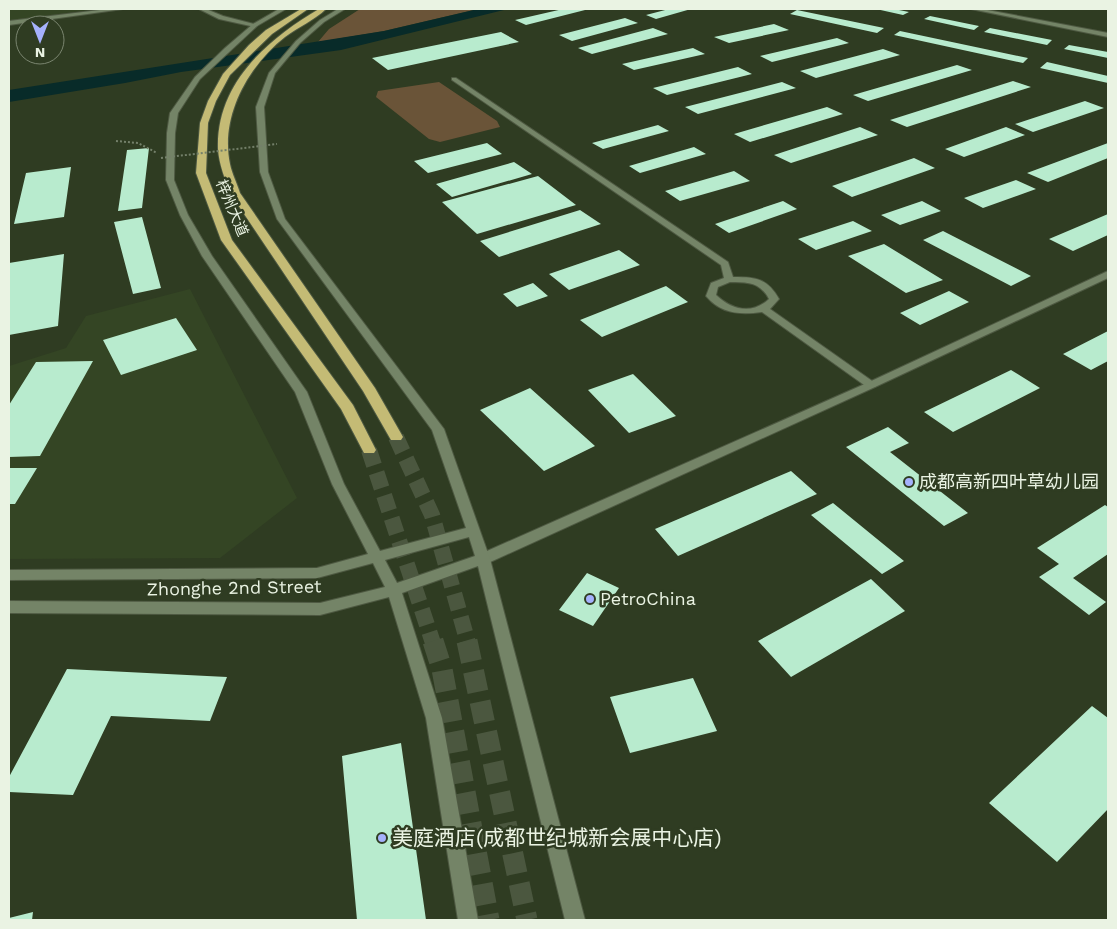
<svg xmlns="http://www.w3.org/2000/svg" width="1117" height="929" font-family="'Work Sans','Noto Sans SC',sans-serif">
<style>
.built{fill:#344524}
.green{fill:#6a5438}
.water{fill:#082b29}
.building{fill:#b8ebce}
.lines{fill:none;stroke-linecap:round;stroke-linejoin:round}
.highway-tunnel-far1{stroke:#4b573f;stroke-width:16;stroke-dasharray:16 8;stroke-linecap:butt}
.highway-tunnel{stroke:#4b573f;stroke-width:21;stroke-dasharray:21 10;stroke-linecap:butt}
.lane-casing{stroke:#4e5942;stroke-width:2}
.street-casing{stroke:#4e5942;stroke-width:2}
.secondary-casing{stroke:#4e5942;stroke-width:2}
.highway-casing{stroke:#4e5942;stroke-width:2}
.path{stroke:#74806a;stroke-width:2;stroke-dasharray:2 2;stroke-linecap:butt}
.lane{fill:#748467;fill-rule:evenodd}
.street{fill:#748467;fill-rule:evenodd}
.secondary{fill:#748467;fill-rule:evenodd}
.highway{fill:#c4bb75;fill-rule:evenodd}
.path-bridge{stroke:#74806a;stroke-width:2;stroke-dasharray:2 2;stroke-linecap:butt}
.poi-dot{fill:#a5b1fc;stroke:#2f3c22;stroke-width:2}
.labels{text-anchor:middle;stroke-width:5;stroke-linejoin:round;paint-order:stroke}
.far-street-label{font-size:15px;fill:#eaf3e3;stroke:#2f3c22}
.poi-label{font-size:18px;fill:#eaf3e3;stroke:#2f3c22;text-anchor:start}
.street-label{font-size:18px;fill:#eaf3e3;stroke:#2f3c22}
.near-poi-label{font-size:21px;fill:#eaf3e3;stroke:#2f3c22;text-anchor:start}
</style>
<rect width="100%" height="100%" fill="#2f3c22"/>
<path class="built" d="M9,9H96L9,21Z
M190,289L297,498L220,558L9,559V366L66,348L86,316Z"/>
<path class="green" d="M360,9H478L384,31L318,42L329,29Z
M439,82L497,121L500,127L440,142L429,139L376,97L378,91Z"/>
<path class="water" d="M478,9H508L341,50L181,72L125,83L9,102V90L384,31Z"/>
<path class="building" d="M563,9H589L526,25L515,20Z
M669,9H691L656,19L646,15Z
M876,9H894L909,12L903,15Z
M797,10L884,28L877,33L790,14Z
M930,16L979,26L974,30L924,19Z
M625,18L638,23L572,41L559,35Z
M774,24L789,30L729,43L714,37Z
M653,28L668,34L592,54L578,48Z
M990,28L1052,40L1047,45L984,32Z
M900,31L1028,58L1023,63L894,35Z
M501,32L519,42L388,70L372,58Z
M837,38L849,43L772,62L760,56Z
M1069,45L1108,52V58L1064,49Z
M693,48L705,54L634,70L622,64Z
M883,49L900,55L816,78L800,71Z
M1047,62L1108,76V83L1040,68Z
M957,65L972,70L868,101L853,95Z
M738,67L752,74L667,95L653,88Z
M1013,81L1031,87L907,127L890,120Z
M782,82L796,88L698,114L685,107Z
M1085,101L1104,108L1033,132L1015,124Z
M827,107L843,114L750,142L734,134Z
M658,125L669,131L603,149L592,143Z
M860,127L878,135L791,163L774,155Z
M1006,127L1025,135L964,157L945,149Z
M487,143L502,154L428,173L414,161Z
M1108,143V158L1048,182L1027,173Z
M694,147L706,154L640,173L629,166Z
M149,148L142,208L118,211L127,150Z
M914,158L935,168L852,197L832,186Z
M514,162L532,174L452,197L436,184Z
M71,167L64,217L14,224L26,173Z
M734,171L750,181L680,201L665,191Z
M538,176L576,205L477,234L442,202Z
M1016,180L1036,189L983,208L964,198Z
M783,201L797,209L729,233L715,224Z
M922,201L941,211L900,225L881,215Z
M580,210L601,224L499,257L480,241Z
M1108,214V235L1073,251L1049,239Z
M142,217L161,288L133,294L114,222Z
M853,221L872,231L816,250L798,239Z
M943,231L1031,276L1011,286L923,240Z
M884,244L943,280L906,293L848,256Z
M619,250L640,265L569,290L549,274Z
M64,254L58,326L9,335V263Z
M533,283L548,296L517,307L503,294Z
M666,286L688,302L602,337L580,320Z
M949,291L969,302L920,325L900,313Z
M176,318L197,350L121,375L103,340Z
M1108,331V361L1091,370L1063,354Z
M93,361L40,456L9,457V405L36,362Z
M1011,370L1040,388L953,432L924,412Z
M633,374L676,416L629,433L588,390Z
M530,388L595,446L544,471L480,410Z
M888,427L909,443L890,452L968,513L944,526L846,447Z
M9,468H37L15,504H9Z
M791,471L817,494L678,556L655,529Z
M833,503L904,561L882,574L811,515Z
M1105,505L1108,507V554L1073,578L1106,602L1089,615L1039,577L1059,564L1037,548Z
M587,573L619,588L593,626L559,610Z
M871,579L905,611L791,677L758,641Z
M67,669L227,677L210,721L111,716L73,795L9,792V777Z
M693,678L717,731L630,753L610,697Z
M1092,706L1108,718V809L1057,862L989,803Z
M401,743L426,920H357L342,756Z
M33,912L32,920H9V918Z"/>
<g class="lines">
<path class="highway-tunnel-far1" d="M396,437L432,515L468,643
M369,450L433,643"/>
<path class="highway-tunnel" d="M433,641L442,669L489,920
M467,641L527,920"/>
<defs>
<path id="lane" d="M452,78H456L728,262L733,277C755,277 767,278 779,299L770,309L875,383L876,385L875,387H867L762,312C740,315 721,314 706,296L711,283L724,278L721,265L452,80ZM730,282C747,282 760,282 769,299C752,315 732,310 716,295L718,287Z"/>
<path id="street" d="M108,9H123L9,25V21Z
M199,9H206L223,16L258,25L255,27L219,19Z
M1108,271V278L875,387L488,563L483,564L478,563L476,559L478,555L867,383Z"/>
<path id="secondary" d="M279,9H286L257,26L200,79L178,113L175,133L174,180L188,215L212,256L307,392L344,484L380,551L466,528L432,430L277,219L260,172L256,107L269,73L296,41L320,20L338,9H345L324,22L300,43L275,73L264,107L268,172L285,219L444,429L490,559L585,920H565L478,566L402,593L442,718L478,920H458L426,718L389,597L320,615L9,613V601L320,603L385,587L373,563L317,578L9,580V570L317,568L368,554L332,484L295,392L202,256L180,215L166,180L167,133L170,113L195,77L225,48L253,24ZM469,537L475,556L397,583L385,560Z
M971,9H982L1108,33V37Z"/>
<path id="highway" d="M301,9H308L272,34L230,75L216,101L208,123L206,173L232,240L353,405L376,450L374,453H364L341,409L221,240L196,173L200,123L208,101L223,74L249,45L266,30Z
M319,9H326C315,20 298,27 285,37C248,66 220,116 230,164C232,174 237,183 240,193L375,388L403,437L401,440H391L363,391L230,193C225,178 219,165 218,149C216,83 268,39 319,9Z"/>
</defs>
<use href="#lane" class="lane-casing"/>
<use href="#street" class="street-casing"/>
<use href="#secondary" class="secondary-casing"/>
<use href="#highway" class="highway-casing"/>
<path class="path" d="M116,141L138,143L157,153"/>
<use href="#lane" class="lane"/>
<use href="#street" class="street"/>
<use href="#secondary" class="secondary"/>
<use href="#highway" class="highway"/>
<path class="path-bridge" d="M161,158L277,144"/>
</g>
<g class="poi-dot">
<circle cx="909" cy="482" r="5"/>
<circle cx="590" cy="599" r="5"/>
<circle cx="382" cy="838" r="5"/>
</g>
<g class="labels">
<g class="far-street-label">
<text transform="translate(232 208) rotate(67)" y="5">梓州大道</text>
</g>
<g class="poi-label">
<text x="919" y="488">成都高新四叶草幼儿园</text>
<text x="600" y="605">PetroChina</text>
</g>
<g class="street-label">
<text transform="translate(234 588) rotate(-1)" y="6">Zhonghe 2nd Street</text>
</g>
<g class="near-poi-label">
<text x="392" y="845">美庭酒店(成都世纪城新会展中心店)</text>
</g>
</g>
<rect width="1117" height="929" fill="none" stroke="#eaf3e3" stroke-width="20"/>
<g transform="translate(40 40) rotate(180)"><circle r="24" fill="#2f3c22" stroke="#7a856f"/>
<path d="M0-4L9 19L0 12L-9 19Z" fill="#a5b1fc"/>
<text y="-8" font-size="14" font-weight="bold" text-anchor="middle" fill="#eaf3e3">N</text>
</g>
</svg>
